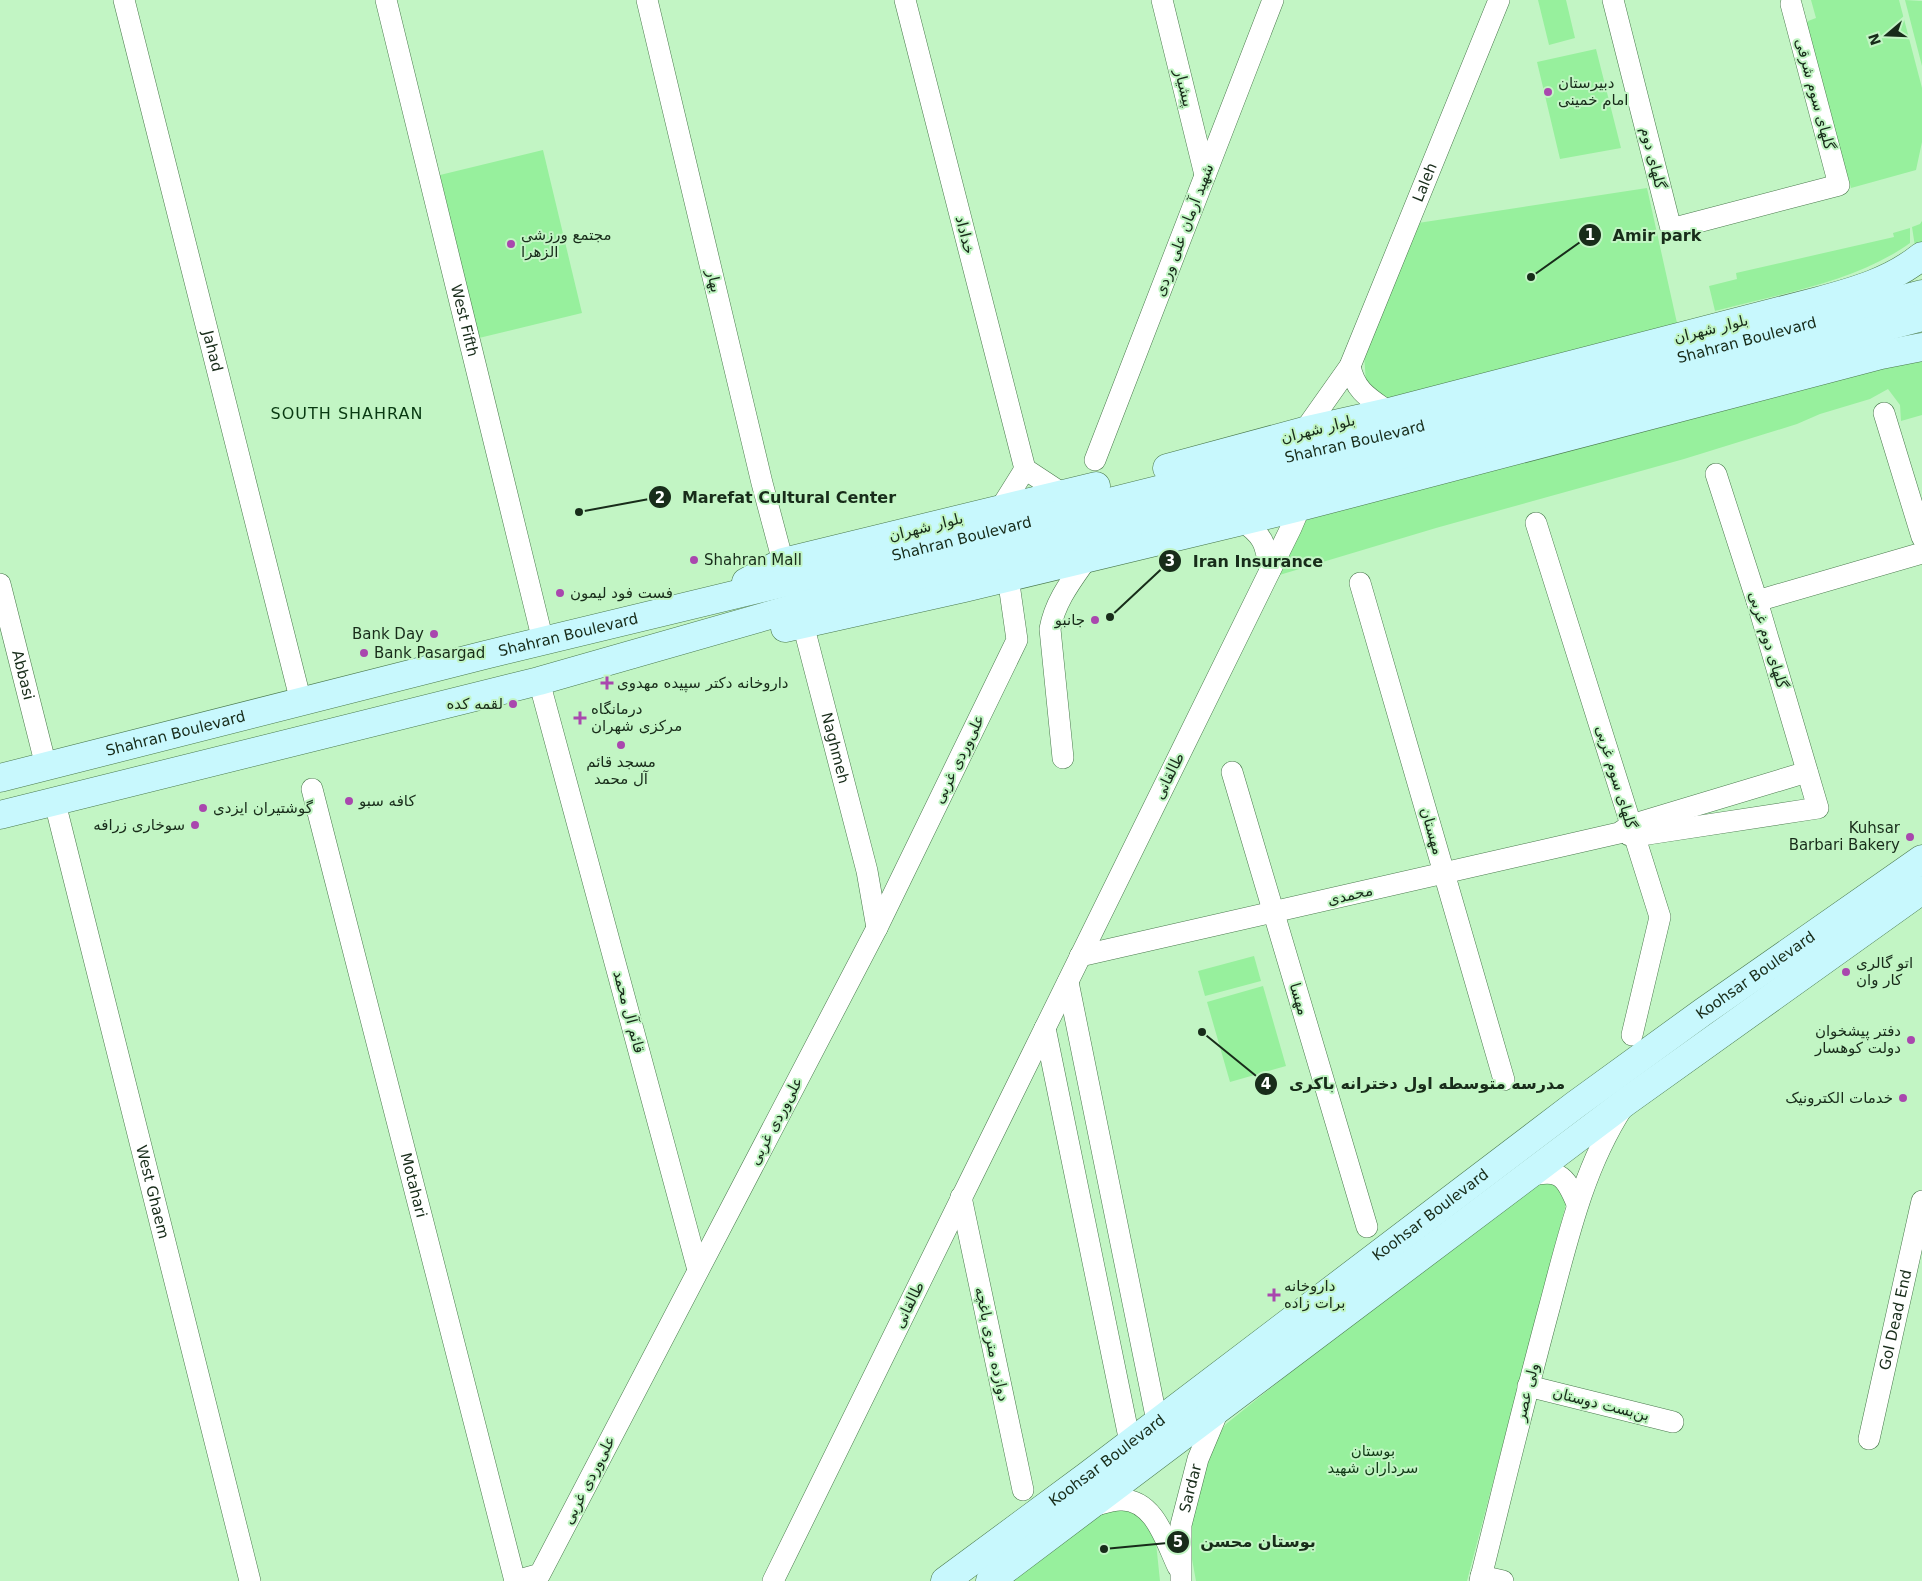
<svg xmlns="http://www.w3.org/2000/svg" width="1922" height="1581" font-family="'DejaVu Sans','Noto Naskh Arabic',sans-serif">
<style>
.green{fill:#97f09d}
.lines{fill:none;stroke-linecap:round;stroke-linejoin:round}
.street-casing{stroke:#4a794d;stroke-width:22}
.secondary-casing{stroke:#4a794d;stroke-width:29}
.street{stroke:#fff;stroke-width:21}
.secondary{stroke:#c8f8fd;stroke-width:28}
.poi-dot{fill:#a947ae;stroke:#c2f5c4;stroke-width:2}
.labels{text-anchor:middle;stroke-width:4;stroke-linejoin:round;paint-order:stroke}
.poi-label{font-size:15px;fill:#182c1a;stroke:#c2f5c4;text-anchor:start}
.street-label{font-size:15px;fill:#182c1a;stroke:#c2f5c4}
.park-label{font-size:15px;fill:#123a17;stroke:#c2f5c4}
.neighbourhood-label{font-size:16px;letter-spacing:1px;fill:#083911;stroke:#c2f5c4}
.leader{fill:none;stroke:#182c1a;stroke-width:2}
.callout-dot{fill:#182c1a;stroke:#c2f5c4;stroke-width:2}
.mark-label{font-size:15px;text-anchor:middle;font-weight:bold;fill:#fff}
.callout-label{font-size:16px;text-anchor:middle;font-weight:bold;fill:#182c1a;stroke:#c2f5c4;stroke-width:4;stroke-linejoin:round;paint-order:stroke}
</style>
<rect width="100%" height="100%" fill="#c2f5c4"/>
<path class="green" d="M1538,0H1566L1575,38L1549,45Z
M1811,0H1899L1922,88V142L1916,170L1851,188L1805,25L1808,21L1816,18Z
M1905,0L1922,1V66Z
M1596,49L1621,148L1560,159L1537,62Z
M543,150L582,313L479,338L440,175Z
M1647,188L1679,332L1393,402L1366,383L1364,354L1418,223Z
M1922,221V248L1916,253L1912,227L1920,224Z
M1910,228V243C1856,282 1779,294 1715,311L1709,286L1737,279L1736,273L1894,237L1893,233Z
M1922,353V415L1901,421L1900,405L1888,389L1870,399L1820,414L1797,424L1684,459L1436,528L1276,576L1306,520Z
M1254,956L1261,981L1205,996L1198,971Z
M1263,986L1286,1066L1230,1082L1207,1002Z
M1554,1181L1567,1200L1467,1581H1196L1192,1559L1189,1528L1212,1442L1226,1424L1449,1245L1532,1184Z
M1132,1507L1155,1533L1160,1581H1010L1104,1508Z"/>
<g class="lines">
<defs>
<g id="street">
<path id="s1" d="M124,0L301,702"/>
<path id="s2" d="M386,0L543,641"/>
<path d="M647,0L762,483L783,562"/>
<path d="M905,0L1025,469"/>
<path d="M1162,0L1205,175"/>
<path d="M1613,0L1671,229L1839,185L1791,4"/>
<path d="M1350,366C1355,391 1369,398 1389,412"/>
<path d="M1884,413L1922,537"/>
<path id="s3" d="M1304,431L1350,366L1499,0"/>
<path d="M1095,460L1273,0"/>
<path d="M1000,509L1025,469L1063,494"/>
<path d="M1242,521C1265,537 1265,544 1270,570"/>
<path d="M1536,523L1660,917L1632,1035"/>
<path d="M1360,583L1504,1080"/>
<path id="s4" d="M0,584L46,766"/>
<path d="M1757,601L1922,553"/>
<path id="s5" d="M803,624L867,871L877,928"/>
<path d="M539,681L698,1270"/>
<path d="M1063,758L1050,629C1055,601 1072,580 1088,557"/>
<path d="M1232,772L1367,1227"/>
<path id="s6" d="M312,789L515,1581"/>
<path id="s7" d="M55,803L250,1581"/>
<path d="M1629,835L1635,836L1818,808L1757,601L1716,474"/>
<path d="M1080,956L1619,833L1631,825L1807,772"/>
<path d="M1068,982L1160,1436"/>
<path d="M1045,1028L1133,1457"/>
<path d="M1525,1177C1558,1168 1565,1174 1577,1204"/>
<path d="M961,1197L1023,1490"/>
<path d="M1528,1386L1673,1422"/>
<path id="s8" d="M1869,1439L1922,1201"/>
<path d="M1093,1506C1102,1504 1111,1500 1120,1500C1154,1498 1166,1542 1178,1567"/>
<path d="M1481,1576L1503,1581"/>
<path d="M515,1581L540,1574L877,928L1017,640L1008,577"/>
<path d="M773,1581L1291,528L1300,507"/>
<path id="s9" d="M1181,1581V1525L1198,1459L1219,1409"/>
<path d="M1480,1581C1503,1489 1525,1397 1550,1305C1568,1237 1584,1167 1623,1107"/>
</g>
<g id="secondary">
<path d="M1167,468L1304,431L1389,412L1818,301C1855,291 1891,281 1922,256"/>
<path d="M746,582L783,562L1096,486"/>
<path d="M785,628L964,588L1300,507L1881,355L1922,347"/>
<path id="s10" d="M0,778L485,655L845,568L1290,457L1399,432L1922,294"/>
<path d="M0,815L539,681L847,593L1413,452L1922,317"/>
<path id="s11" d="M945,1581L1087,1476L1575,1105L1703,1012L1922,859"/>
<path d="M990,1581L1627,1101L1922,890"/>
</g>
</defs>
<use href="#street" class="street-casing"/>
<use href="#secondary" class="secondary-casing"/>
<use href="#street" class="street"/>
<use href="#secondary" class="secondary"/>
</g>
<g class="poi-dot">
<circle cx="1548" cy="92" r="5"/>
<circle cx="511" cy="244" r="5"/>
<circle cx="694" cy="560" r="5"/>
<circle cx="560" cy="593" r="5"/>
<circle cx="1095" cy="620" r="5"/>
<circle cx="434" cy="634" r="5"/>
<circle cx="364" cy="653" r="5"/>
<path d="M604.5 675.5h5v5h5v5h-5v5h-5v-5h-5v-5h5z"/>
<circle cx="513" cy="704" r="5"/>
<path d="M577.5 710.5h5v5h5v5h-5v5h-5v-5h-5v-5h5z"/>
<circle cx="621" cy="745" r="5"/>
<circle cx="349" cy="801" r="5"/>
<circle cx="203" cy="808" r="5"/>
<circle cx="195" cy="825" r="5"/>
<circle cx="1910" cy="837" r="5"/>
<circle cx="1846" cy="972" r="5"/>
<circle cx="1911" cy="1040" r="5"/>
<circle cx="1903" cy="1098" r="5"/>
<path d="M1271.5 1287.5h5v5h5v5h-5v5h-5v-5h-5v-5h5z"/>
</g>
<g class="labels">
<g class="poi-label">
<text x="1558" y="88">دبیرستان<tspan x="1558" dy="17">امام خمینی</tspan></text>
<text x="521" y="240">مجتمع ورزشی<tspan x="521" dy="17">الزهرا</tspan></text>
<text x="704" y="565">Shahran Mall</text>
<text x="570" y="598">فست فود لیمون</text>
<text x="1085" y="625" text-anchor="end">جانبو</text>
<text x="424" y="639" text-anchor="end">Bank Day</text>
<text x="374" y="658">Bank Pasargad</text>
<text x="617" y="688">داروخانه دکتر سپیده مهدوی</text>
<text x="503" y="709" text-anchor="end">لقمه کده</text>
<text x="591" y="714">درمانگاه<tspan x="591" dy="17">مرکزی شهران</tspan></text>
<text x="621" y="767" text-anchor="middle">مسجد قائم<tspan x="621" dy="17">آل محمد</tspan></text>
<text x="359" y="806">کافه سبو</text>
<text x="213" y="813">گوشتیران ایزدی</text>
<text x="185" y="830" text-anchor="end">سوخاری زرافه</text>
<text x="1900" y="833" text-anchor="end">Kuhsar<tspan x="1900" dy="17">Barbari Bakery</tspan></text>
<text x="1856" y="968">اتو گالری<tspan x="1856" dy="17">کار وان</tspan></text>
<text x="1901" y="1036" text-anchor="end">دفتر پیشخوان<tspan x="1901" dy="17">دولت کوهسار</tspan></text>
<text x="1893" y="1103" text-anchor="end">خدمات الکترونیک</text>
<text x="1284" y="1291">داروخانه<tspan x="1284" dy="17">برات زاده</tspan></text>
</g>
<g class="street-label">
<text transform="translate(1184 88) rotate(76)" y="5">پیشیار</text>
<text transform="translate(1815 94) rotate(75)" y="5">گلهای سوم شرقی</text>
<text transform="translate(1653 158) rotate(76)" y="5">گلهای دوم</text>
<text dy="5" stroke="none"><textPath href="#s3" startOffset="278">Laleh</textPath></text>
<text transform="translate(1184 230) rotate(-69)" y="5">شهید آرمان علی وردی</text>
<text transform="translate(965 235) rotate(76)" y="5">خداداد</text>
<text transform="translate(714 281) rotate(77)" y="5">بهار</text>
<text dy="5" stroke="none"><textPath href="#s2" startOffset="330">West Fifth</textPath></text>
<text transform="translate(1711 329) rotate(-14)" y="5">بلوار شهران</text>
<text dy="5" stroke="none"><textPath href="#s10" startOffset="1801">Shahran Boulevard</textPath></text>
<text dy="5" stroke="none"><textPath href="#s1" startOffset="362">Jahad</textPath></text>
<text transform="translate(1318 429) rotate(-14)" y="5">بلوار شهران</text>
<text dy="5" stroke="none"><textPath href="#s10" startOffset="1396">Shahran Boulevard</textPath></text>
<text transform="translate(926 527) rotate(-14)" y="5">بلوار شهران</text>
<text dy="5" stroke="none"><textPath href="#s10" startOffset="991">Shahran Boulevard</textPath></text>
<text dy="5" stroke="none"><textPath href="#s10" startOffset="586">Shahran Boulevard</textPath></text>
<text transform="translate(1768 640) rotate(73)" y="5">گلهای دوم غربی</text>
<text dy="5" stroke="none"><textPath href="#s4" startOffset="94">Abbasi</textPath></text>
<text dy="5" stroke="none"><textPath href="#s10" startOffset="181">Shahran Boulevard</textPath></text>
<text dy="5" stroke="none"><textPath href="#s5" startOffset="128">Naghmeh</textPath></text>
<text transform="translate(959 759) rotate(-64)" y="5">علی‌وردی غربی</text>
<text transform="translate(1169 776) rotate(-64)" y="5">طالقانی</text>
<text transform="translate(1616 777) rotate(73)" y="5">گلهای سوم غربی</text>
<text transform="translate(1432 831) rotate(74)" y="5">مهستان</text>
<text transform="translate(1350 895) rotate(-13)" y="5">محمدی</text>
<text dy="5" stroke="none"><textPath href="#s11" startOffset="1012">Koohsar Boulevard</textPath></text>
<text transform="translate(1299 999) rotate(73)" y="5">مهسا</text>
<text transform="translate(629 1012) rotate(75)" y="5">قائم آل محمد</text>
<text transform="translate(776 1121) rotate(-62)" y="5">علی‌وردی غربی</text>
<text dy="5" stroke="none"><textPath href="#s6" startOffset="409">Motahari</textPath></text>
<text dy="5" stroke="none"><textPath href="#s7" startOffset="401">West Ghaem</textPath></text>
<text dy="5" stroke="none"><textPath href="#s11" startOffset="608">Koohsar Boulevard</textPath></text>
<text transform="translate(909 1305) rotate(-64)" y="5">طالقانی</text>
<text dy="5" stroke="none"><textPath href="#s8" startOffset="122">Gol Dead End</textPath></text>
<text transform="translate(992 1344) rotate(78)" y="5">دوازده متری باغچه</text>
<text transform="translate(1527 1392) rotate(-76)" y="5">ولی عصر</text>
<text transform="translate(1601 1404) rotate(14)" y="5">بن‌بست دوستان</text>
<text dy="5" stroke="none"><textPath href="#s11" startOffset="202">Koohsar Boulevard</textPath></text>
<text transform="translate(589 1480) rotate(-63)" y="5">علی‌وردی غربی</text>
<text dy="5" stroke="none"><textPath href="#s9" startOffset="94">Sardar</textPath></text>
</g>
<g class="park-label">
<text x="1373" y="1456">بوستان<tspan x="1373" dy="17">سرداران شهید</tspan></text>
</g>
<g class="neighbourhood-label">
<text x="347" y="419">SOUTH SHAHRAN</text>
</g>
</g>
<path class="leader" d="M1531 277L1590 235M579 512L660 497M1110 617L1170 561M1202 1032L1266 1084M1104 1549L1178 1542"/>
<g class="callout-dot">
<circle cx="1531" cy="277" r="5"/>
<circle cx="579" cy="512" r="5"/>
<circle cx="1110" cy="617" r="5"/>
<circle cx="1202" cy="1032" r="5"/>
<circle cx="1104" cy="1549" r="5"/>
<circle cx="1590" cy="235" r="12"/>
<circle cx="660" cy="497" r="12"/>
<circle cx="1170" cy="561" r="12"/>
<circle cx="1266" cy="1084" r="12"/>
<circle cx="1178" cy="1542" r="12"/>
</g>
<g class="mark-label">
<text x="1590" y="240">1</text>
<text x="660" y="503">2</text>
<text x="1170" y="566">3</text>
<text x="1266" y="1089">4</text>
<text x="1178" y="1547">5</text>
</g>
<g class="callout-label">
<text x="1657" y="241">Amir park</text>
<text x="789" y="503">Marefat Cultural Center</text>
<text x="1258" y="567">Iran Insurance</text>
<text x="1427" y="1089">مدرسه متوسطه اول دخترانه باکری</text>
<text x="1258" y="1547">بوستان محسن</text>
</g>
<g transform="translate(1887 35) rotate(251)" stroke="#c2f5c4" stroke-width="4" paint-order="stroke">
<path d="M0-4L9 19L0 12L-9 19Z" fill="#182c1a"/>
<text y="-8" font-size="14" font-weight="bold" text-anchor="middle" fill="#182c1a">N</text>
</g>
</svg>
